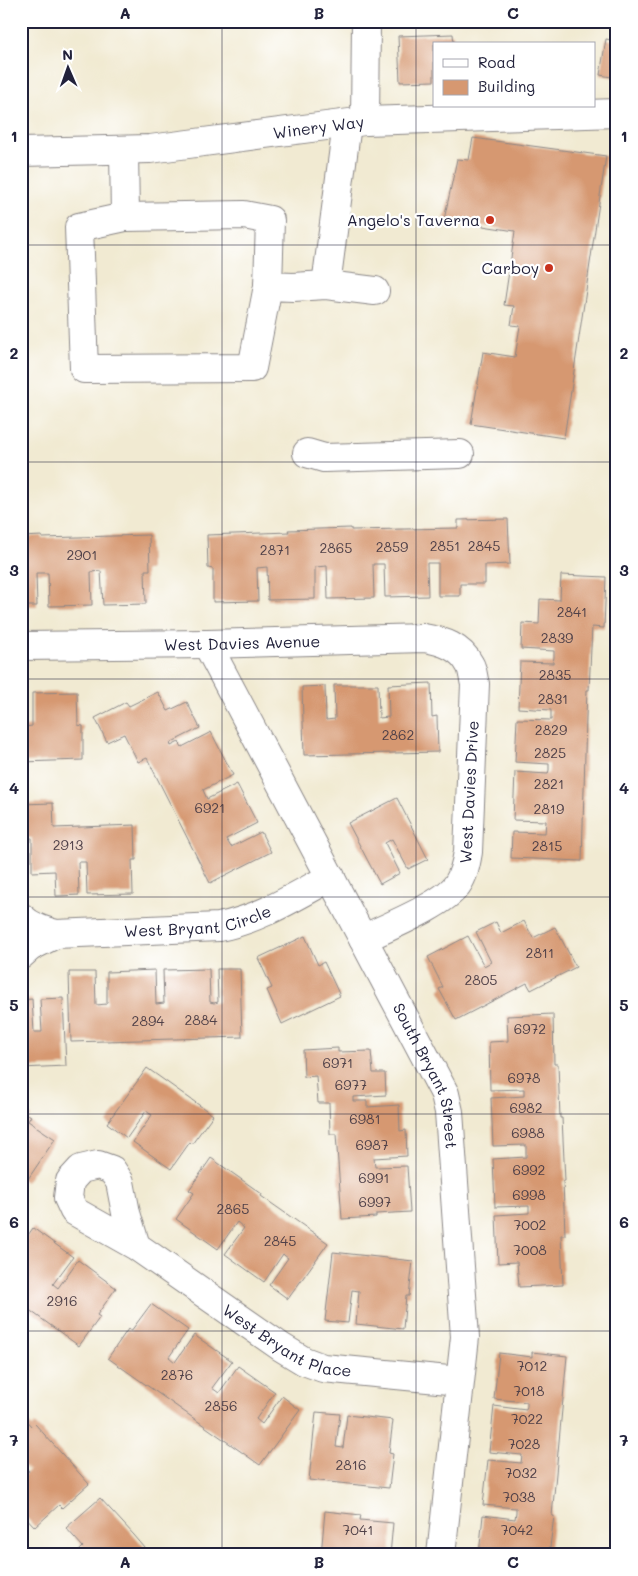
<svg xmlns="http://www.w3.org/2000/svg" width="638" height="1576" font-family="Mali,sans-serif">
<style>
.building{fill:#d69871}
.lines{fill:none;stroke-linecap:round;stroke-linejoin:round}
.minor-casing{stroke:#8a8686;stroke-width:30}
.minor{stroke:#fff;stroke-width:28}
.grid{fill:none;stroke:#22223b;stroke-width:1;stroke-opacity:0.55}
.poi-dot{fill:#c8321e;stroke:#fff;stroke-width:2}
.labels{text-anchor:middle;stroke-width:4.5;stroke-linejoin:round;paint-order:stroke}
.number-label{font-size:14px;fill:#4f4048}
.street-label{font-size:16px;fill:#22223b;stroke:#fff}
.poi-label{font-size:16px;fill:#22223b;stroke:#fff;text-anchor:end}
.neatline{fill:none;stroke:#22223b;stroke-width:2}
.grid-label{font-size:16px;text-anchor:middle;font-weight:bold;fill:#22223b}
</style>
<rect width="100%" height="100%" fill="#fff"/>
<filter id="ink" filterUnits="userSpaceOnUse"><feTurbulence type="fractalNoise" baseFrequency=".02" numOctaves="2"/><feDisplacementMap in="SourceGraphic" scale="10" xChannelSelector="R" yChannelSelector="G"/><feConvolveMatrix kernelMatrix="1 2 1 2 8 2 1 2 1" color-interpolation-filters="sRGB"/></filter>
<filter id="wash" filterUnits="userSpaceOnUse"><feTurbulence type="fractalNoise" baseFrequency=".0096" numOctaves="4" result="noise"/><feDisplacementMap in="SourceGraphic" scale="20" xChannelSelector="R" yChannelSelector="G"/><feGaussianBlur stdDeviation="1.12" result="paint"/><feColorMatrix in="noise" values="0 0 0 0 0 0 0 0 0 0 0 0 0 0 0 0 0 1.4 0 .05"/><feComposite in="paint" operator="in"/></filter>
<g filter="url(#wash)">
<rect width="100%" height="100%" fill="#f1ead2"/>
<g id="blocks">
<path class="building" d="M453,34L454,44H434V81L400,82L398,36Z
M606,39L617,41V78L600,75Z
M473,138L606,156L564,438L471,424L483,352L515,357L520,326L511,325L514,306L504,305L515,231L444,220L457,159L469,160Z
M508,519L510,564L485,565V584H460V596H438V563H427L428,596L385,597L384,564H373L374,598L328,599L327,566L315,567V599L268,600L267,567L257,568L258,601L213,602V569L208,568L207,535L289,532L288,530L319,529L351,528V530L458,528V520Z
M149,535L150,570H145L146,604L103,605L101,571L91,572L92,605L49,606L48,573H36L37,606H21V537L42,536V538Z
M561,575L606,577L604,628L592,627L589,690H587L586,717L582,861L511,858L512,832L545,833L546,821L513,820L515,772L548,774L549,770V764L515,762L517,719L551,720V710L518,708L520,662L553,663L554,657V651L521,649L522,623L539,624L540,599L560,600Z
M431,683L432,717L437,716L438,752L304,755L302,687L325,686L326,720L335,719L334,685H378L379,718L389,717L388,685Z
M77,692L78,725L83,726V760L21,762V693H24L25,727L32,726V693Z
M158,692L168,711L187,702L200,728L170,743L171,746L179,742L182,747L211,732L233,775L203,790L207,799L237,784L257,823L226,839L231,847L261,832L271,852L210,883L147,758L138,762L124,734L107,742L95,718L126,702L129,706Z
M397,798L428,859L408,869L392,839L385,843L400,873L380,884L348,823Z
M53,803L54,828L135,825L136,860H132L133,894L87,895L86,862H78L79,895L56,896L55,871L32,872V838H24L25,872H21V804Z
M524,921L533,938L555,927L576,967L531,990L527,983L456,1020L439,989L443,987L428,957L468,936L484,966L491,962L476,932L496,922L501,933Z
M305,936L318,965L324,962L340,996L282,1024L267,990L272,988L258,958Z
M209,969L210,1002L214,1003L218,1002L217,969H240L242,1037L71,1042L69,972H95L96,1005L107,1004V972L155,970L156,1004L164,1003L163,970Z
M63,998L66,1066L21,1068V1000L32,999L34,1032H42L40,999Z
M553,1014L554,1064H558L560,1118H562L565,1181H563L565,1235H561L563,1285L519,1287L517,1262L498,1263L496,1215L529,1213V1206L495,1207L493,1159L526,1157V1145L493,1146L491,1098L524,1096V1089L490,1090L489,1042L508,1041L507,1016Z
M338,1048V1052L371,1051L373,1073H385L386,1095L353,1097V1101H367V1107L399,1105L400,1131L406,1130L407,1156L374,1158L375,1167L407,1166L410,1212L376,1214V1217L342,1219L336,1134H330L329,1103H318L316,1076L304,1077L303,1050Z
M147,1068L213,1115L192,1144L190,1142L171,1169L133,1142L152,1115L146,1111L127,1138L107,1123Z
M21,1110L31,1116L28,1121L55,1139L26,1182L21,1179Z
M211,1158L262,1194L261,1196L328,1243L288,1299L269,1285L288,1258L285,1256L283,1254L264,1282L225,1254L244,1228L237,1222L218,1249L176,1219L194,1193L189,1190Z
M33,1228L73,1257L53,1284L58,1288L78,1260L116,1288L97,1315L100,1317L79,1346L21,1304V1245Z
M333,1252L413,1261L409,1296H406L403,1329L356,1324L359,1291L352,1290L348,1323L325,1321Z
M151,1304L188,1330L169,1357L175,1362L194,1335L232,1361L212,1388L219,1393L238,1366L275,1392L256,1419L262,1424L282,1396L300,1410L260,1465L108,1358L128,1329L131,1331Z
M532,1352L567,1356L552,1516H554L549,1555H479L483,1515L515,1519L516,1512V1508L483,1505L488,1460L521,1463L522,1455L489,1452L494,1406L526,1410L527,1406V1402L494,1399L499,1353L532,1357Z
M316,1412L340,1414L336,1447L343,1448L347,1415L393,1420L389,1453L393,1454L389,1488L309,1480Z
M21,1415L32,1427L35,1424L89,1484L62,1508L59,1505L35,1527L21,1512V1477L29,1471L23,1465L21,1466Z
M100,1498L134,1535L151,1555H75L83,1547L66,1528Z
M325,1511L361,1515L360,1520L393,1523L390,1555H321Z"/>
</g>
</g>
<g filter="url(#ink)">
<use href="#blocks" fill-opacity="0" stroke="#8a8686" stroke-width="1"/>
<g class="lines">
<defs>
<g id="minor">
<path d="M365,121L366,21"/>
<path d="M124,150L125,217L79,227L84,369L252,368L268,286L293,287L326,285L375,291"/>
<path id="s1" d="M21,152L150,149L365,121L617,113"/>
<path d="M125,217L244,215L270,220L268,286"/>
<path d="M326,285L347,124"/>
<path d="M307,453L324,458L460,454"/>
<path id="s2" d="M207,644L445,1094L449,1112L465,1337L441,1555"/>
<path id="s3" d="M21,646L207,644L424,638C443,641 461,647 470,665C473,670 473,678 475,684L468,852C466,864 464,875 457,885C443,905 387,927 363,939"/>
<path id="s4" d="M21,917C32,927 42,930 56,934L219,927C260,919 294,897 331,877"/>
<path d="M21,955L30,947L56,934"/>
<path id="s5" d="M136,1246L126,1213L120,1182L112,1170L98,1165L81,1169L70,1181L68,1198L74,1211L136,1246L281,1347L304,1361L323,1368L459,1381"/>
</g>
</defs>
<use href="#minor" class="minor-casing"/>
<use href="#minor" class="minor"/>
</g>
</g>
<path class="grid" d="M222,21V1555M416,21V1555M21,245H617M21,462H617M21,679H617M21,897H617M21,1114H617M21,1331H617"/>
<g class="poi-dot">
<circle cx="490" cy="220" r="5"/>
<circle cx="549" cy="268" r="5"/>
</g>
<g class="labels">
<g class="number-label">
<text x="445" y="551">2851</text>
<text x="484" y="551">2845</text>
<text x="392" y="552">2859</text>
<text x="336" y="553">2865</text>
<text x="275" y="555">2871</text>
<text x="82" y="560">2901</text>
<text x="572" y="617">2841</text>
<text x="557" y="643">2839</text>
<text x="555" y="680">2835</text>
<text x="553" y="704">2831</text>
<text x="551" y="735">2829</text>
<text x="398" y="740">2862</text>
<text x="550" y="758">2825</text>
<text x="549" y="789">2821</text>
<text x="210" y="813">6921</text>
<text x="549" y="814">2819</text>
<text x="68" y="850">2913</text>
<text x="547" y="851">2815</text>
<text x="540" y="958">2811</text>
<text x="481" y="985">2805</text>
<text x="201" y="1025">2884</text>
<text x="148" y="1026">2894</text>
<text x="530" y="1034">6972</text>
<text x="338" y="1068">6971</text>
<text x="524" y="1083">6978</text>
<text x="351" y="1090">6977</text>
<text x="526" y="1113">6982</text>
<text x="365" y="1124">6981</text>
<text x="528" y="1138">6988</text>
<text x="372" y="1150">6987</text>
<text x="529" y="1175">6992</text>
<text x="374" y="1183">6991</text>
<text x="529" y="1200">6998</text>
<text x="375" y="1207">6997</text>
<text x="233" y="1214">2865</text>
<text x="530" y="1230">7002</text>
<text x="280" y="1246">2845</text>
<text x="530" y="1255">7008</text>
<text x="62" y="1306">2916</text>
<text x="532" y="1371">7012</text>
<text x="177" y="1380">2876</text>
<text x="529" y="1396">7018</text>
<text x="221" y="1411">2856</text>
<text x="527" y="1424">7022</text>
<text x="524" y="1449">7028</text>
<text x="351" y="1470">2816</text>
<text x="521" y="1478">7032</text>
<text x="519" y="1502">7038</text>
<text x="358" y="1535">7041</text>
<text x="517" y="1535">7042</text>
</g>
<g class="street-label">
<text dy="6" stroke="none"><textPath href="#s1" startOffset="299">Winery Way</textPath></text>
<text dy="6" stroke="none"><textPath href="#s3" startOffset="221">West Davies Avenue</textPath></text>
<text transform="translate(469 792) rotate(-87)" y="6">West Davies Drive</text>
<text dy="6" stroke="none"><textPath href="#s4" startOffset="182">West Bryant Circle</textPath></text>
<text dy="6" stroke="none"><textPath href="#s2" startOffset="486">South Bryant Street</textPath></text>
<text dy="6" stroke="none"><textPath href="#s5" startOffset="412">West Bryant Place</textPath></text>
</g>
<g class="poi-label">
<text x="480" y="226">Angelo's Taverna</text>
<text x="539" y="274">Carboy</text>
</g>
</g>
<rect width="638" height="1576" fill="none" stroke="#fff" stroke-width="55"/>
<rect x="433" y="42" width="162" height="65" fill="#ffffff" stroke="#a7a7b1"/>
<rect x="443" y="59" width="25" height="8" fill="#ffffff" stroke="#a7a7b1"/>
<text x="478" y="68" font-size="15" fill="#22223b">Road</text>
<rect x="443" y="80" width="25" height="15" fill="#d69871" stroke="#a7a7b1"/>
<text x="478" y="92" font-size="15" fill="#22223b">Building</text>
<g transform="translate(68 68) rotate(358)" stroke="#ffffff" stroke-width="4" paint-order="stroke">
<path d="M0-4L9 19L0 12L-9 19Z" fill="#22223b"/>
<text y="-8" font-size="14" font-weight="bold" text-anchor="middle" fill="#22223b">N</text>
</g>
<rect x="28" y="28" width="582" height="1520" class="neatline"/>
<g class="grid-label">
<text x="125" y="19">A</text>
<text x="319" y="19">B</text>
<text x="513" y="19">C</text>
<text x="14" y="142">1</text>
<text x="624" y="142">1</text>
<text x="14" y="359">2</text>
<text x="624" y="359">2</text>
<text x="14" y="576">3</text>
<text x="624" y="576">3</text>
<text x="14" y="794">4</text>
<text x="624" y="794">4</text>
<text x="14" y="1011">5</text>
<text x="624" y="1011">5</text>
<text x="14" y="1228">6</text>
<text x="624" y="1228">6</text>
<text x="14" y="1446">7</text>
<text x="624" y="1446">7</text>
<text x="125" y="1568">A</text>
<text x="319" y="1568">B</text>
<text x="513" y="1568">C</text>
</g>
</svg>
